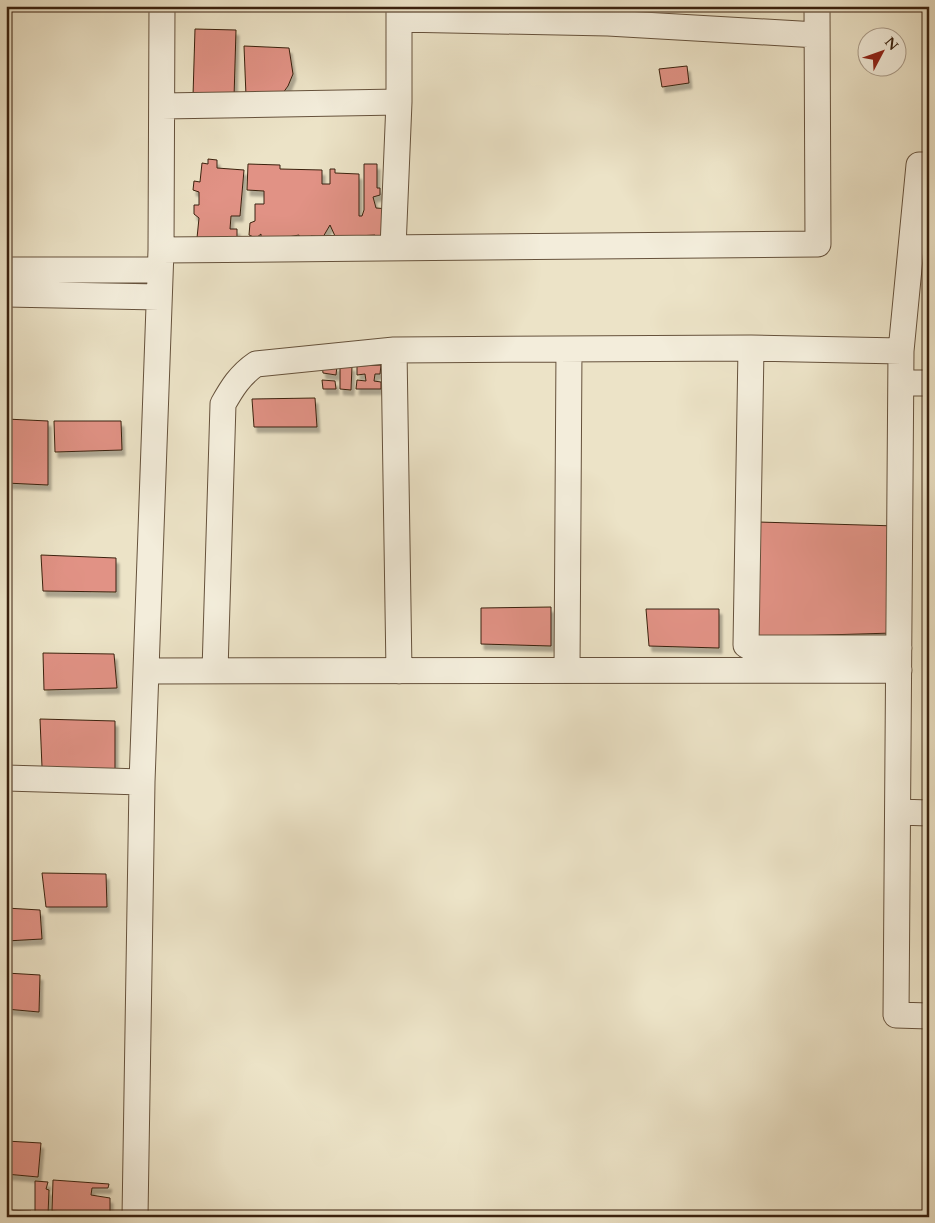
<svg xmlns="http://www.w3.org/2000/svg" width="935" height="1223" font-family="Cardo,serif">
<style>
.building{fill:#e19285;stroke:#3a210e;filter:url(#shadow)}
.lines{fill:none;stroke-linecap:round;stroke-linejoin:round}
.street-casing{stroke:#66523c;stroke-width:27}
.street{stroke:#f3eddb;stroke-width:25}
</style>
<defs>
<filter id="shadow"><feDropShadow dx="3" dy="5.5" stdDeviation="1" flood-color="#0004"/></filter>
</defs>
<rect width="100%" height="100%" fill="#ece3c7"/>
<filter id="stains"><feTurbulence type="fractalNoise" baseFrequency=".004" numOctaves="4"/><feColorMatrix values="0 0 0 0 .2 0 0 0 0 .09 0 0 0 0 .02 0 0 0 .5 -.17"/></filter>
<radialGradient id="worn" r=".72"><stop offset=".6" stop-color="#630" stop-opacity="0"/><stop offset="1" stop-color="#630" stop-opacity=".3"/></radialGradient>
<path class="building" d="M526,6H553V11L526,13Z
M195,29L236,30L234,98L193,96Z
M244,46L289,48L293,74L288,86L280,97L246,96Z
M687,66L689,83L662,87L659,69Z
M208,159L217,160V168L244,170L240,216H231L230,229H237V238H197L199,218L194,214V205H199V192L193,190L194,181L200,182L202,163L208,164Z
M248,164L280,165V169L322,170V184H330V169H335V173L359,174V216H362L364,210V164H377V188H380V195L373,197L376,208L389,209L386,233L378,241L375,235L340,237L335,236L330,225L323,237L311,236V241H300L299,235L261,242V234L256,238L249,235L250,223L255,221V204H264V191L247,190Z
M340,364L352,366L351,390L340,389Z
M322,365L337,366L336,375L323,373Z
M381,365L380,374H375L374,381L381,382V389H356L357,380L366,381L365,374L357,375V366Z
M322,380L335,381L336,389H323Z
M315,398L317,427H254L252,399Z
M6,419L48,421V485L6,483Z
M54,421H121L122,450L55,452Z
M758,522L897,526L893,633L758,637Z
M41,555L116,558V592L43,591Z
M551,607V646L481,644V608Z
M646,609H719V648L649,646Z
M43,653L114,654L117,688L44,690Z
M40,719L115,721V769L42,767Z
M42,873L106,874L107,907H46Z
M6,908L40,910L42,939L6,941Z
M6,973L40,975L39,1012L6,1009Z
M6,1141L41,1143L38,1177L6,1174Z
M53,1180L109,1184L108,1188H92L91,1195L110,1198V1216L52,1211Z
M35,1181L48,1182L46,1189L49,1190L48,1215L35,1214Z
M6,1210L31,1211L30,1217H6Z"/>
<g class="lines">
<defs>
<path id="street" d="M399,19L608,23L817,35
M162,106L399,102
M393,248L399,102V6
M161,250L818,244L817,6
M6,270H159
M6,294L159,297
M751,348L746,645L751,648H899
M901,351L919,165H929
M901,383H929
M567,670L569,349
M146,671L899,670
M215,671L223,404C232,388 240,375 256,364L394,350
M399,671L394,350L751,348L901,351L896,1015L929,1016
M6,778L142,782
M898,812L929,813
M135,1217L142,782L161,250L162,6"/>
</defs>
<use href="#street" class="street-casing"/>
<use href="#street" class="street"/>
</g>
<rect width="935" height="1223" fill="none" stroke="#ece3c7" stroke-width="25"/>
<rect x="8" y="8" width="920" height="1208" fill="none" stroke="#3a210e" stroke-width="2.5"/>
<rect x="12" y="12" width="910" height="1198" fill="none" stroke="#3a210e"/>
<g transform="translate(882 52) rotate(49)"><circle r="24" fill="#f3eddb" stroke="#a99b89"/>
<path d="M0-4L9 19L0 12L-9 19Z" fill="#8f2418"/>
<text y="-8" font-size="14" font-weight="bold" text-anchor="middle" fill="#3a210e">N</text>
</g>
<rect width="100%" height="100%" filter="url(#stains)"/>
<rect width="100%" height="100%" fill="url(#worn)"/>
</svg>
